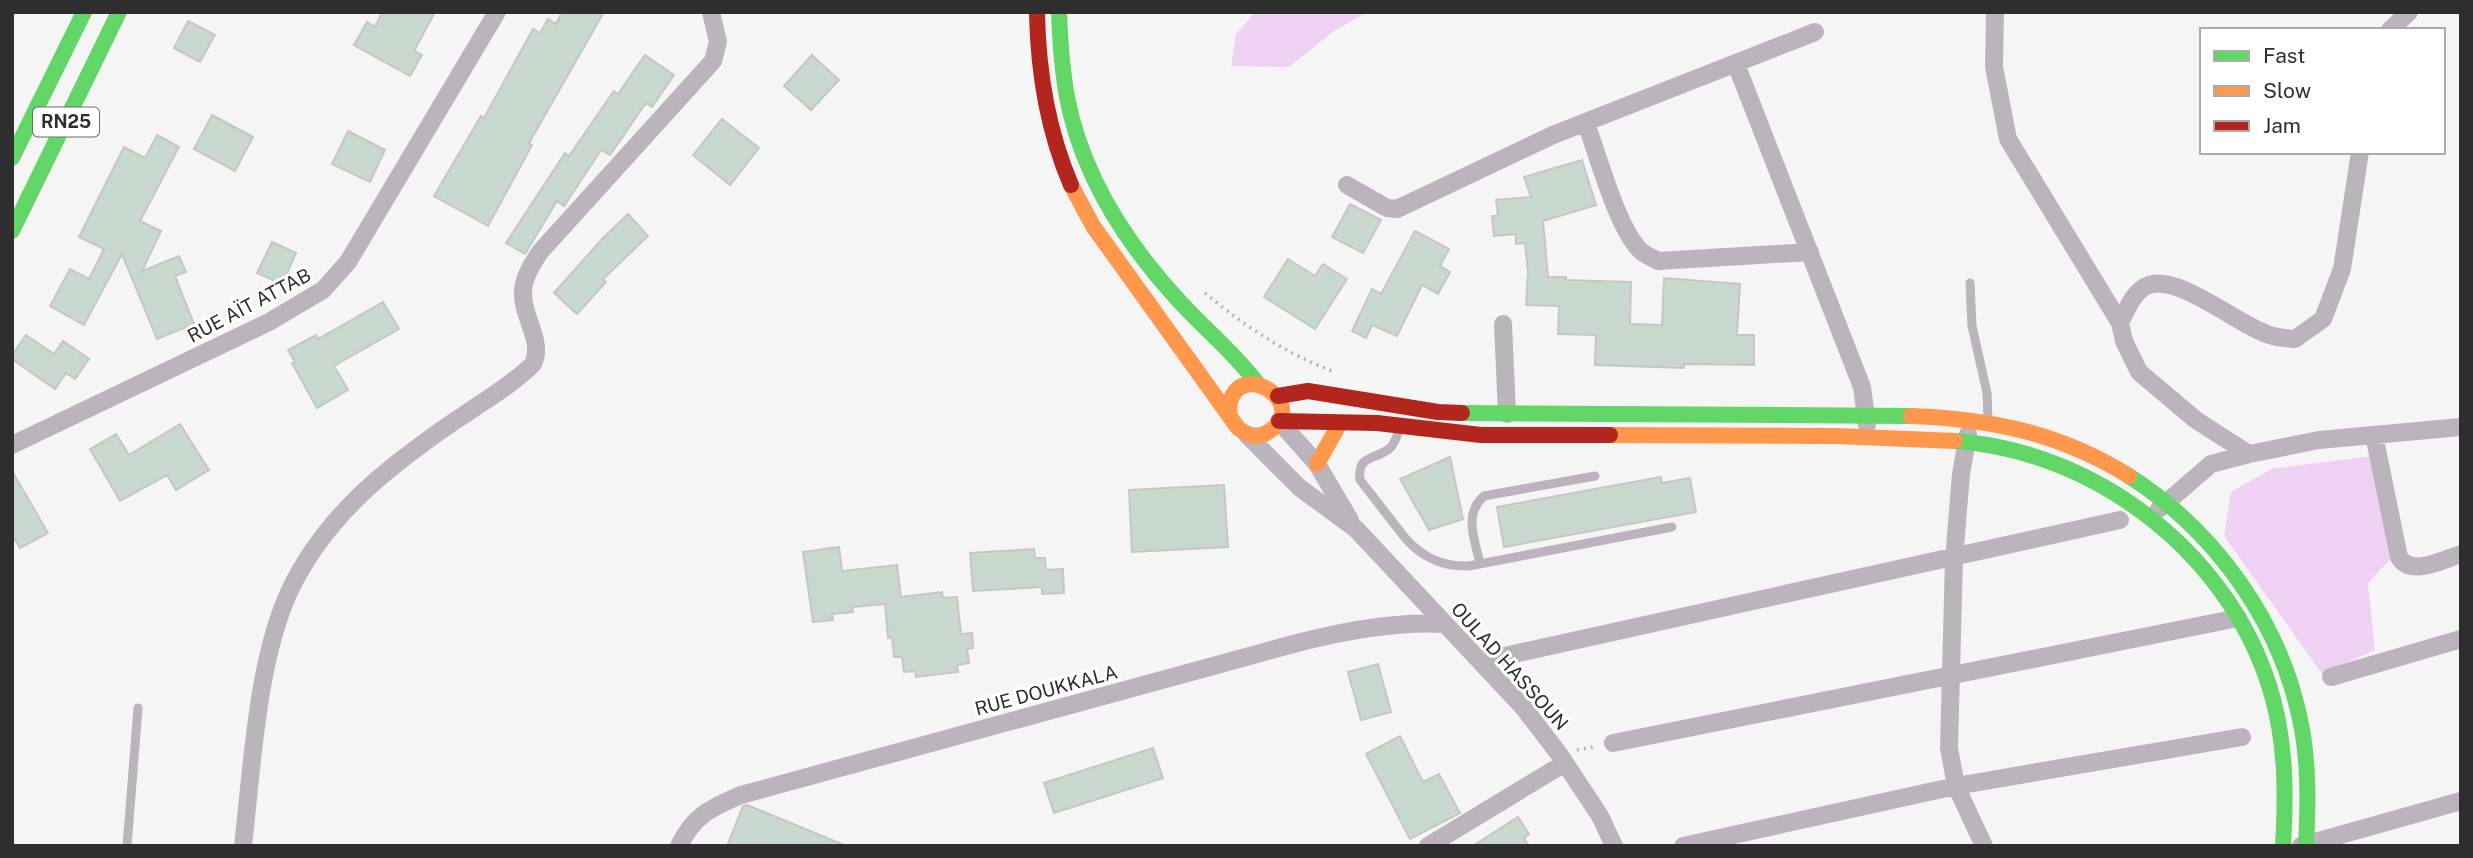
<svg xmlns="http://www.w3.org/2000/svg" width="2473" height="858" font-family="'Public Sans',sans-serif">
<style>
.green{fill:#efd2f3}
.building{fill:#c8d8cf;stroke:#c6c6c6;stroke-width:2}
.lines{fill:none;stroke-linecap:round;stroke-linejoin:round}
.path{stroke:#b5b0b6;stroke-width:3.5;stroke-dasharray:2 5;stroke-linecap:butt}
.lane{stroke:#bcb4bd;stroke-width:9}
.street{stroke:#bcb4bd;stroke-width:18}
.fast{stroke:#63d668;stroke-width:16}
.slow{stroke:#ff974d;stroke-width:16}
.jam{stroke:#b3261e;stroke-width:16}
.labels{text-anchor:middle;stroke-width:6;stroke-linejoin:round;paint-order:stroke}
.shield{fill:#fff;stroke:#6d6d6d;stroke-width:2}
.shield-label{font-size:18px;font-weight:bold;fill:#2f2e2f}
.street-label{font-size:19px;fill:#2f2e2f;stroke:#fff}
</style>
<rect width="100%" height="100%" fill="#f6f5f6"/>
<path class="green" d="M1255,12H1367L1334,31L1289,67L1231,66L1236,34Z
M2373,456L2394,555L2368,583L2375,650L2322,674L2224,536L2231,492L2271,469Z"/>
<path class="building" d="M382,12H435L414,51L422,55L410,76L354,45L367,22L375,27Z
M562,12H604L529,143L532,145L488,226L434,196L481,116L484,118L533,29L540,33L548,19L556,24Z
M188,21L215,35L200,62L174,48Z
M645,55L674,75L652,107L646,103L610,155L601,150L564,206L557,201L525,254L506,243L565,153L569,156L614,91L618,94Z
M812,55L839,80L811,110L784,86Z
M212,115L253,137L235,171L194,149Z
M722,119L759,148L730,185L693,155Z
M348,131L385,150L370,182L332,164Z
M157,135L179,147L140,221L161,231L142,271L179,256L186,272L175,276L194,324L157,339L122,254L84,325L50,306L70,269L89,279L104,249L79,237L124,147L145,158Z
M1582,160L1596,205L1543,221L1548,277H1566V280L1631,282L1630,324L1662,325L1664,278L1740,284L1737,335H1754V365L1684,364V368L1595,365L1596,335L1558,334L1559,306L1526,305L1528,273L1525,243L1516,244V234L1494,236L1492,216H1498L1496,200L1531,197L1524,177Z
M1350,204L1381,220L1363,253L1332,237Z
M628,214L648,236L603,279L606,282L577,314L554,293L603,238Z
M1415,231L1449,249L1440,266L1450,272L1438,294L1422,285L1397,336L1372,325L1366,338L1352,331L1372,289L1381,294Z
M272,242L296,253L282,284L257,273Z
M1288,259L1315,276L1323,264L1347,279L1315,329L1264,297Z
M383,302L399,329L334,366L348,390L317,408L292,363L295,362L288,350L316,335L318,339Z
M26,335L54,354L63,341L89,359L75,379L66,373L55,389L12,359V355Z
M180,424L209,470L176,490L167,475L120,501L90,449L116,434L129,455Z
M1450,457L1463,519L1429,530L1400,479Z
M12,471L48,533L20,548L12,535Z
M1661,477L1662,483L1690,478L1696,512L1504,547L1497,507Z
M1224,485L1228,547L1132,552L1129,490Z
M839,547L842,571L897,565L901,597L942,592L943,598L957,597L961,634L972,633L973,648L967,649L969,663L957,665L958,672L916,677L915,671L904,672L902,657H894L892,637L888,638L885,604L852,607L853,612L832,614L833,620L813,622L803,552Z
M1034,549L1035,558H1045L1046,570L1063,569L1064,593L1042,594V587L973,591L970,553Z
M1378,664L1391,712L1361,720L1348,672Z
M1400,736L1423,782L1439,774L1460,813L1410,839L1366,754Z
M1153,748L1163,778L1054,813L1044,783Z
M747,805L844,845V846H727L743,806Z
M1518,817L1529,834L1524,838L1529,846H1473Z"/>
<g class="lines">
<path class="path" d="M1205,293C1243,325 1285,353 1332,371
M1577,750L1597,746"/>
<path class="lane" d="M1970,283L1972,326L1987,393L1988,420
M1400,428C1397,435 1395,444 1389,449C1374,460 1357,455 1360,480L1406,539C1423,558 1443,567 1469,566L1672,527
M1480,564C1475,540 1463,514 1484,496L1595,476
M127,846L138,708"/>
<path class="street" d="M1995,12L1994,67L2008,139L2120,323
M2390,30L2409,12
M1736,64L1862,387L1867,425
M1586,123C1598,156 1617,226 1639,249C1644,255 1651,257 1658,261L1810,252
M1347,185L1387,208L1397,209L1553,135L1815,32
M1503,324L1507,414
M1279,421L1317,464L1350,520
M1246,434L1300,488L1356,529L1523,707L1559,754L1600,816L1614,846
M1968,434L1961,474L1954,559L1949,748L1956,786L1984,846
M2374,435L2399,557C2411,577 2442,560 2461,554
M12,445L269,322L323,290L348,262L497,12
M2249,454L2196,420L2139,372L2124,341L2120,323C2127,309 2134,290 2149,285C2180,274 2243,329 2273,336C2280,338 2288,338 2295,339L2323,319L2342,269L2360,152
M2159,509L2211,464L2249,454L2319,440L2461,427
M1482,661L2120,520
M2331,677L2461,639
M1613,743L2238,618
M243,846C252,768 257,660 290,590C313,542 350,501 391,468C415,449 439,431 464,415C487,399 513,384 533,364C544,341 522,317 523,293C523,278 532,264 540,252L713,61L718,42L711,12
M679,846C694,815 711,808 741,795L1297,643C1344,631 1395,621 1445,624
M1428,846L1565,763
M1683,846L1956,786L2242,737
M2301,846L2461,801"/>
<path class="fast" d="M1059,12C1060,40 1062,69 1067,97C1082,176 1127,245 1181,303C1207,331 1235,354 1258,384
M12,158L84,12
M12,231L119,12
M1462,413L1911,416
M1955,441C2099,451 2235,558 2273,699C2286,747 2286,796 2283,846
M2129,476C2215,531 2281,622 2301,724C2309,764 2308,805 2306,846"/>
<path class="slow" d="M1071,185L1093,226L1238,428C1247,435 1257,439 1268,432C1311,406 1245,361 1231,399C1229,403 1230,410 1229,415
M1911,416C1991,419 2060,433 2129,476
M1610,435L1836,436L1955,441
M1317,464L1340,423"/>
<path class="jam" d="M1037,12C1038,72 1047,129 1071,185
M1278,396L1308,391L1438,412L1462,413
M1279,421L1377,423L1481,435H1610"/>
</g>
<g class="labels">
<rect class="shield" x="33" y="107.5" width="66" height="29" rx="5"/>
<g class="shield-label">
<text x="66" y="128">RN25</text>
</g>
<g class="street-label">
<text transform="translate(249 305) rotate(-28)" y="7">RUE AÏT ATTAB</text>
<text transform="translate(1510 666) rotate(48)" y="7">OULAD HASSOUN</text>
<text transform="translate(1046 690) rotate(-15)" y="7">RUE DOUKKALA</text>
</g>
</g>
<rect width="2473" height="858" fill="none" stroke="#2f2e2f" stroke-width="28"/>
<rect x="2200" y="28" width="245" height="126" fill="#ffffff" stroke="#acabac" stroke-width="2"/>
<rect x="2214" y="51" width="35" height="10" fill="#63d668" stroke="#acabac" stroke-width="2"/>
<text x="2263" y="63" font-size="21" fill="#2f2e2f">Fast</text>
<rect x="2214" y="86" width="35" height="10" fill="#ff974d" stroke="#acabac" stroke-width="2"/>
<text x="2263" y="98" font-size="21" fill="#2f2e2f">Slow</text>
<rect x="2214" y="121" width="35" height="10" fill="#b3261e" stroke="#acabac" stroke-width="2"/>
<text x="2263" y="133" font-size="21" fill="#2f2e2f">Jam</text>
</svg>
